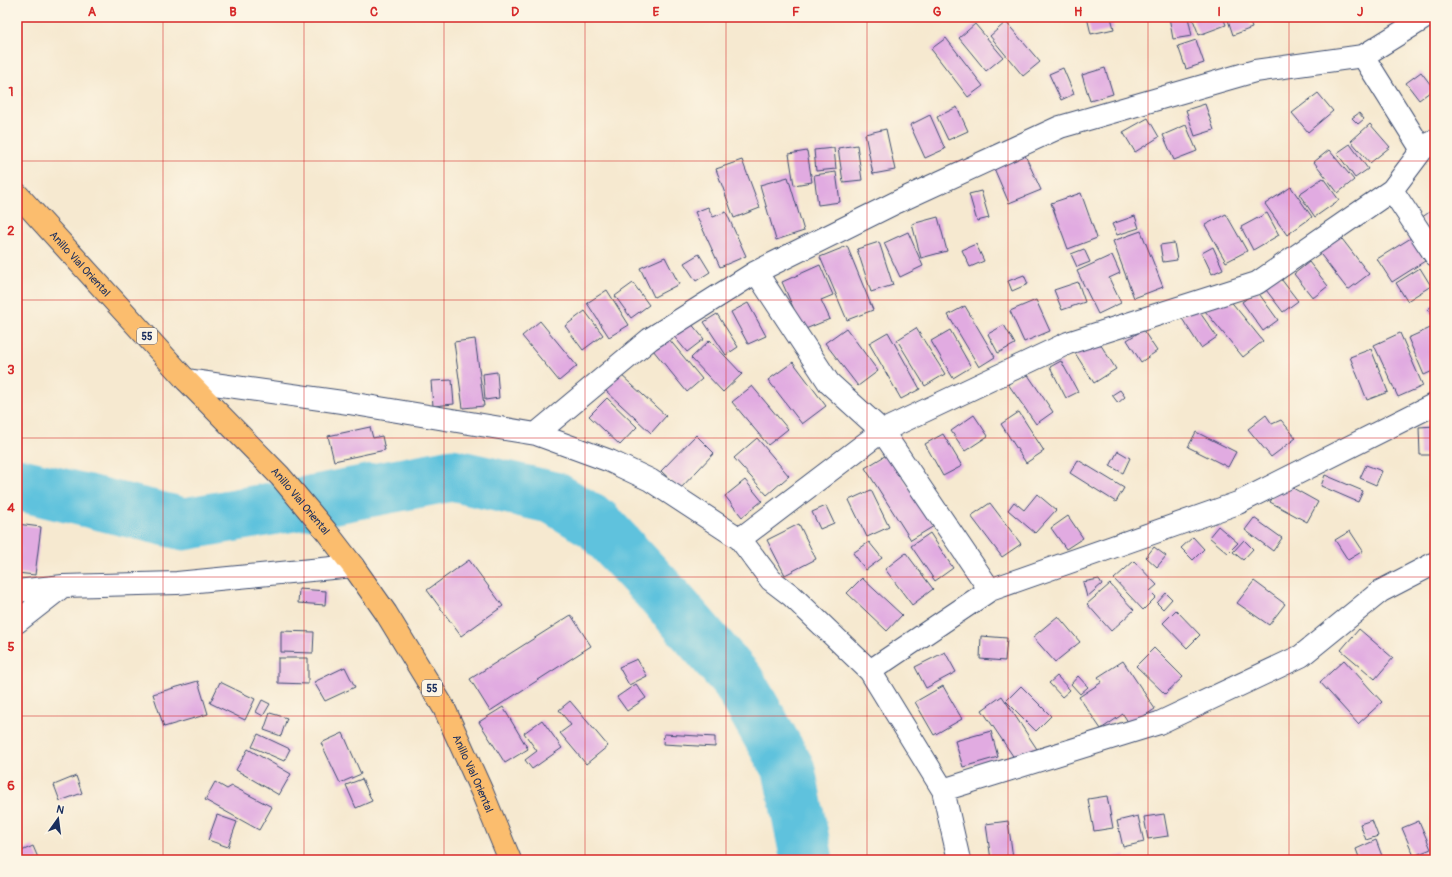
<svg xmlns="http://www.w3.org/2000/svg" width="1452" height="877" font-family="Pangolin,sans-serif">
<style>
.lines{fill:none;stroke-linecap:round;stroke-linejoin:round}
.river{stroke:#5fc2dd;stroke-width:53}
.building{fill:#e1abe1}
.street-casing{stroke:#3c4b6f;stroke-width:24}
.highway-casing{stroke:#3c4b6f;stroke-width:24}
.street{stroke:#fff;stroke-width:22}
.highway{stroke:#fbbd6e;stroke-width:22}
.grid{fill:none;stroke:#d62828;stroke-width:1;stroke-opacity:0.55}
.labels{text-anchor:middle;stroke-width:3;stroke-linejoin:round;paint-order:stroke}
.shield{fill:#fcf5e5;stroke:#5e6a86;stroke-width:1}
.shield-label{font-size:10px;font-weight:bold;fill:#1b2f5e}
.street-label{font-size:11px;fill:#1b2f5e;stroke:#fcf5e5}
.neatline{fill:none;stroke:#d62828;stroke-width:1.5}
.grid-label{font-size:13px;text-anchor:middle;font-weight:bold;fill:#d62828}
</style>
<rect width="100%" height="100%" fill="#fcf5e5"/>
<filter id="ink" filterUnits="userSpaceOnUse"><feTurbulence type="fractalNoise" baseFrequency=".025" numOctaves="2"/><feDisplacementMap in="SourceGraphic" scale="8" xChannelSelector="R" yChannelSelector="G"/><feConvolveMatrix kernelMatrix="1 2 1 2 8 2 1 2 1" color-interpolation-filters="sRGB"/></filter>
<filter id="wash" filterUnits="userSpaceOnUse"><feTurbulence type="fractalNoise" baseFrequency=".012" numOctaves="4" result="noise"/><feDisplacementMap in="SourceGraphic" scale="16" xChannelSelector="R" yChannelSelector="G"/><feGaussianBlur stdDeviation="0.9" result="paint"/><feColorMatrix in="noise" values="0 0 0 0 0 0 0 0 0 0 0 0 0 0 0 0 0 1.4 0 .05"/><feComposite in="paint" operator="in"/></filter>
<g filter="url(#wash)">
<rect width="100%" height="100%" fill="#f6e9d0"/>
<g class="lines">
<path class="river" d="M17,484L184,524L294,505L452,475L554,498L597,524L666,598L738,681L789,770L807,860"/>
</g>
<g id="blocks">
<path class="building" d="M1087,17H1111L1114,29L1091,34Z
M1169,17H1188L1192,36L1173,39Z
M1192,17H1223L1226,25L1199,35Z
M1227,17H1248L1252,28L1233,35Z
M1006,22L1040,62L1023,76L990,36Z
M975,24L1003,57L986,71L959,38Z
M946,38L983,86L968,97L931,49Z
M1196,40L1204,63L1186,69L1178,46Z
M1063,68L1074,94L1061,100L1049,74Z
M1105,68L1113,94L1090,101L1082,75Z
M1421,72L1434,89L1419,100L1406,83Z
M1318,93L1333,111L1308,132L1292,113Z
M1205,104L1214,130L1195,136L1186,110Z
M957,107L968,131L948,140L937,117Z
M1359,113L1364,119L1358,124L1352,118Z
M930,115L945,149L925,158L910,125Z
M1148,118L1159,137L1135,152L1123,132Z
M1370,124L1390,147L1370,163L1351,141Z
M1186,125L1197,151L1174,160L1163,135Z
M886,129L895,170L873,174L865,134Z
M1350,144L1368,169L1355,178L1337,153Z
M857,145L862,180L843,182L838,148Z
M834,148L836,169L816,171L814,150Z
M1329,150L1354,180L1338,193L1314,162Z
M807,151L812,182L794,185L789,154Z
M1024,153L1041,190L1009,203L993,166Z
M742,160L760,208L734,218L716,169Z
M836,172L840,202L818,205L814,175Z
M788,177L804,231L776,240L760,185Z
M1323,178L1339,200L1315,217L1299,194Z
M1291,187L1312,217L1287,235L1265,204Z
M981,191L989,218L977,221L969,194Z
M1081,193L1097,238L1068,249L1051,203Z
M708,207L713,217L726,212L746,256L720,267L695,212Z
M1435,208V237L1421,218Z
M1267,213L1279,235L1253,250L1241,227Z
M1226,214L1247,251L1226,262L1205,225Z
M1135,216L1139,228L1117,235L1112,224Z
M938,217L947,251L921,258L912,224Z
M1141,231L1163,287L1134,298L1113,241Z
M908,232L923,266L900,277L884,243Z
M1339,235L1369,274L1348,290L1318,251Z
M1411,238L1425,261L1392,282L1377,259Z
M879,242L893,285L871,292L857,249Z
M1174,243L1177,260L1163,262L1160,245Z
M976,244L984,261L970,267L962,250Z
M847,246L873,310L847,320L820,257Z
M1213,247L1223,269L1212,274L1202,253Z
M1084,249L1090,262L1077,267L1071,254Z
M699,254L710,272L696,281L684,263Z
M1112,255L1120,273L1109,278L1121,303L1098,314L1077,271Z
M665,257L679,284L654,297L640,268Z
M1309,262L1328,286L1313,298L1294,274Z
M820,265L833,295L821,300L830,319L803,330L782,282Z
M1420,268L1431,286L1407,301L1396,283Z
M1024,275L1028,284L1012,291L1008,281Z
M1278,275L1298,301L1283,312L1263,286Z
M1078,282L1085,302L1062,310L1054,290Z
M633,283L649,305L631,318L615,296Z
M607,290L629,325L609,337L587,303Z
M1257,291L1278,320L1263,331L1242,302Z
M1229,299L1263,341L1243,357L1205,311L1216,303Z
M1036,300L1050,331L1024,342L1010,311Z
M748,303L766,336L748,344L731,312Z
M1435,304V319L1428,309Z
M965,306L995,357L979,367L948,315Z
M1196,307L1217,337L1201,348L1181,317Z
M585,311L603,335L583,350L565,326Z
M717,314L738,347L726,355L704,322Z
M540,321L577,366L559,381L522,336Z
M690,322L704,339L687,352L673,335Z
M1004,325L1015,344L998,353L988,334Z
M1435,326V370L1424,375L1408,338Z
M846,328L878,371L858,386L825,343Z
M916,328L945,374L925,386L897,340Z
M950,330L971,367L953,378L931,341Z
M1143,330L1157,351L1141,362L1127,340Z
M888,332L920,389L901,399L869,343Z
M1400,333L1423,386L1398,397L1374,345Z
M668,338L702,379L687,392L653,350Z
M475,339L484,406L463,408L454,342Z
M1097,339L1116,369L1094,383L1075,353Z
M710,340L742,374L723,392L691,358Z
M1371,349L1388,392L1367,400L1350,357Z
M1061,361L1078,392L1066,398L1050,367Z
M793,362L826,406L802,424L768,380Z
M497,372L499,398L485,400L483,374Z
M1026,372L1053,412L1036,424L1008,384Z
M620,374L666,416L651,433L605,390Z
M452,380L454,404L433,406L431,381Z
M752,386L788,429L768,445L732,402Z
M1120,390L1125,397L1118,403L1112,395Z
M607,398L637,427L620,445L589,416Z
M1019,412L1044,451L1026,463L1001,424Z
M974,415L988,436L965,451L951,431Z
M1266,415L1272,424L1281,420L1296,438L1271,457L1248,429Z
M1435,426V455H1420L1419,427Z
M370,427L373,438L382,436L385,450L334,461L328,436Z
M1196,432L1236,452L1228,467L1188,447Z
M943,434L962,466L943,476L925,444Z
M696,435L714,453L680,489L661,471Z
M757,438L789,476L767,495L734,458Z
M1118,451L1130,458L1123,473L1110,466Z
M888,454L934,526L911,540L865,468Z
M1078,460L1124,488L1116,502L1070,473Z
M1366,465L1382,471L1376,485L1360,478Z
M1325,475L1363,491L1358,502L1321,486Z
M745,480L762,501L742,517L725,496Z
M1282,482L1318,502L1307,522L1270,502Z
M871,490L889,527L867,537L849,500Z
M1037,494L1056,510L1035,533L1008,510L1014,502L1024,510Z
M990,503L1021,544L1002,557L971,516Z
M826,506L834,523L820,529L812,512Z
M1068,516L1083,538L1066,549L1051,528Z
M1254,518L1282,538L1273,551L1245,530Z
M17,524L41,527L35,575L17,573Z
M799,524L816,559L785,575L767,540Z
M1218,526L1238,543L1228,553L1209,537Z
M1350,531L1363,551L1348,560L1335,540Z
M930,533L953,568L935,581L911,546Z
M1193,537L1204,549L1193,560L1181,548Z
M1244,540L1253,549L1243,560L1233,552Z
M869,542L882,558L866,570L853,553Z
M1154,547L1166,556L1157,567L1146,557Z
M906,553L933,589L912,605L885,569Z
M469,560L503,606L461,636L427,590Z
M1134,561L1157,585L1150,591L1156,597L1143,610L1114,579Z
M862,578L902,615L887,631L847,593Z
M1099,579L1102,584L1087,597L1083,582Z
M1254,581L1285,604L1269,625L1237,603Z
M1110,584L1134,610L1111,631L1087,604Z
M299,589L326,591L325,605L298,603Z
M1166,593L1172,599L1163,609L1157,603Z
M1176,610L1200,635L1187,648L1163,623Z
M571,615L591,646L490,711L470,679Z
M1058,616L1080,642L1055,662L1033,637Z
M1359,629L1393,658L1375,679L1341,650Z
M281,631L314,632L313,653L281,652Z
M981,636L1007,638L1005,661L980,659Z
M1154,648L1183,677L1165,694L1136,666Z
M945,652L956,672L926,688L915,667Z
M278,658H308V684L278,683Z
M637,659L647,676L629,685L619,667Z
M1344,660L1382,702L1358,724L1320,682Z
M1123,661L1155,709L1130,725L1123,714L1101,729L1079,697L1102,682L1098,677Z
M345,667L355,687L325,701L314,682Z
M1057,676L1070,690L1062,697L1049,683Z
M1078,676L1088,687L1080,694L1071,684Z
M198,681L208,714L164,727L153,694Z
M220,682L255,699L245,720L210,703Z
M636,684L646,698L627,711L617,697Z
M943,686L962,719L934,735L915,702Z
M1021,686L1051,716L1036,731L1006,701Z
M1002,696L1037,749L1017,762L982,710Z
M262,700L270,704L263,716L256,712Z
M570,701L608,746L586,764L560,733L571,725L559,710Z
M503,707L528,749L505,763L479,722Z
M270,713L287,718L281,736L264,730Z
M542,720L562,748L532,769L525,760L537,751L524,733Z
M991,731L998,757L963,767L955,741Z
M343,733L361,774L340,783L321,743Z
M258,734L290,749L284,761L252,747Z
M664,734L715,737V747L663,744Z
M248,749L291,774L279,795L236,770Z
M76,776L82,793L60,801L54,785Z
M362,779L372,801L356,808L346,785Z
M215,782L227,789L232,786L272,807L259,830L205,800Z
M1107,796L1113,828L1094,831L1088,799Z
M1164,814L1168,836L1148,839L1144,817Z
M217,815L237,822L228,847L208,840Z
M1138,816L1144,842L1123,847L1117,821Z
M1372,820L1378,836L1366,840L1360,824Z
M1008,821L1013,858L991,860L986,824Z
M1419,821L1431,849L1414,856L1402,828Z
M1376,840L1382,856L1371,860H1360L1356,849Z
M33,846L39,860H18L17,853Z
M1124,855L1125,860H1109V858Z"/>
</g>
</g>
<g filter="url(#ink)">
<use href="#blocks" fill-opacity="0" stroke="#3c4b6f" stroke-width="1"/>
<g class="lines">
<defs>
<path id="street" d="M1363,56L1422,150
M1392,190L1435,255
M756,272L829,383L882,431L990,590
M186,380L349,403L536,434L610,461L650,480L740,539L771,580L792,596L870,671L943,790L959,860
M536,434L650,339L756,272L897,202L1060,127L1255,71L1363,56L1426,17
M740,539L882,431L1068,343L1257,283L1392,190L1422,150L1435,140
M17,591L63,586L177,583L353,566
M17,622L63,586
M870,671L990,590L1238,503L1435,404
M943,790L1159,723L1301,656L1381,591L1435,563"/>
<g id="highway">
<path id="s1" d="M17,194L186,380L280,476L326,531L353,566L386,613L444,708L482,792L510,860"/>
</g>
</defs>
<use href="#street" class="street-casing"/>
<use href="#highway" class="highway-casing"/>
<use href="#street" class="street"/>
<use href="#highway" class="highway"/>
</g>
</g>
<path class="grid" d="M163,17V860M304,17V860M444,17V860M585,17V860M726,17V860M867,17V860M1008,17V860M1148,17V860M1289,17V860M17,161H1435M17,300H1435M17,438H1435M17,577H1435M17,716H1435"/>
<g class="labels">
<g class="shield">
<rect x="137" y="328" width="20" height="16" rx="3"/>
<rect x="422" y="680" width="20" height="16" rx="3"/>
</g>
<g class="shield-label">
<text x="147" y="340">55</text>
<text x="432" y="692">55</text>
</g>
<g class="street-label">
<text dy="4" stroke="none"><textPath href="#s1" startOffset="94">Anillo Vial Oriental</textPath></text>
<text dy="4" stroke="none"><textPath href="#s1" startOffset="418">Anillo Vial Oriental</textPath></text>
<text dy="4" stroke="none"><textPath href="#s1" startOffset="742">Anillo Vial Oriental</textPath></text>
</g>
</g>
<rect width="1452" height="877" fill="none" stroke="#fcf5e5" stroke-width="44"/>
<g transform="translate(58 819) rotate(14)" stroke="#fcf5e5" stroke-width="3" paint-order="stroke">
<path d="M0-3L7 15L0 10L-7 15Z" fill="#1b2f5e"/>
<text y="-6" font-size="11" font-weight="bold" text-anchor="middle" fill="#1b2f5e">N</text>
</g>
<rect x="22" y="22" width="1408" height="833" class="neatline"/>
<g class="grid-label">
<text x="92" y="16">A</text>
<text x="233" y="16">B</text>
<text x="374" y="16">C</text>
<text x="515" y="16">D</text>
<text x="656" y="16">E</text>
<text x="796" y="16">F</text>
<text x="937" y="16">G</text>
<text x="1078" y="16">H</text>
<text x="1219" y="16">I</text>
<text x="1360" y="16">J</text>
<text x="11" y="96">1</text>
<text x="11" y="235">2</text>
<text x="11" y="374">3</text>
<text x="11" y="512">4</text>
<text x="11" y="651">5</text>
<text x="11" y="790">6</text>
</g>
</svg>
